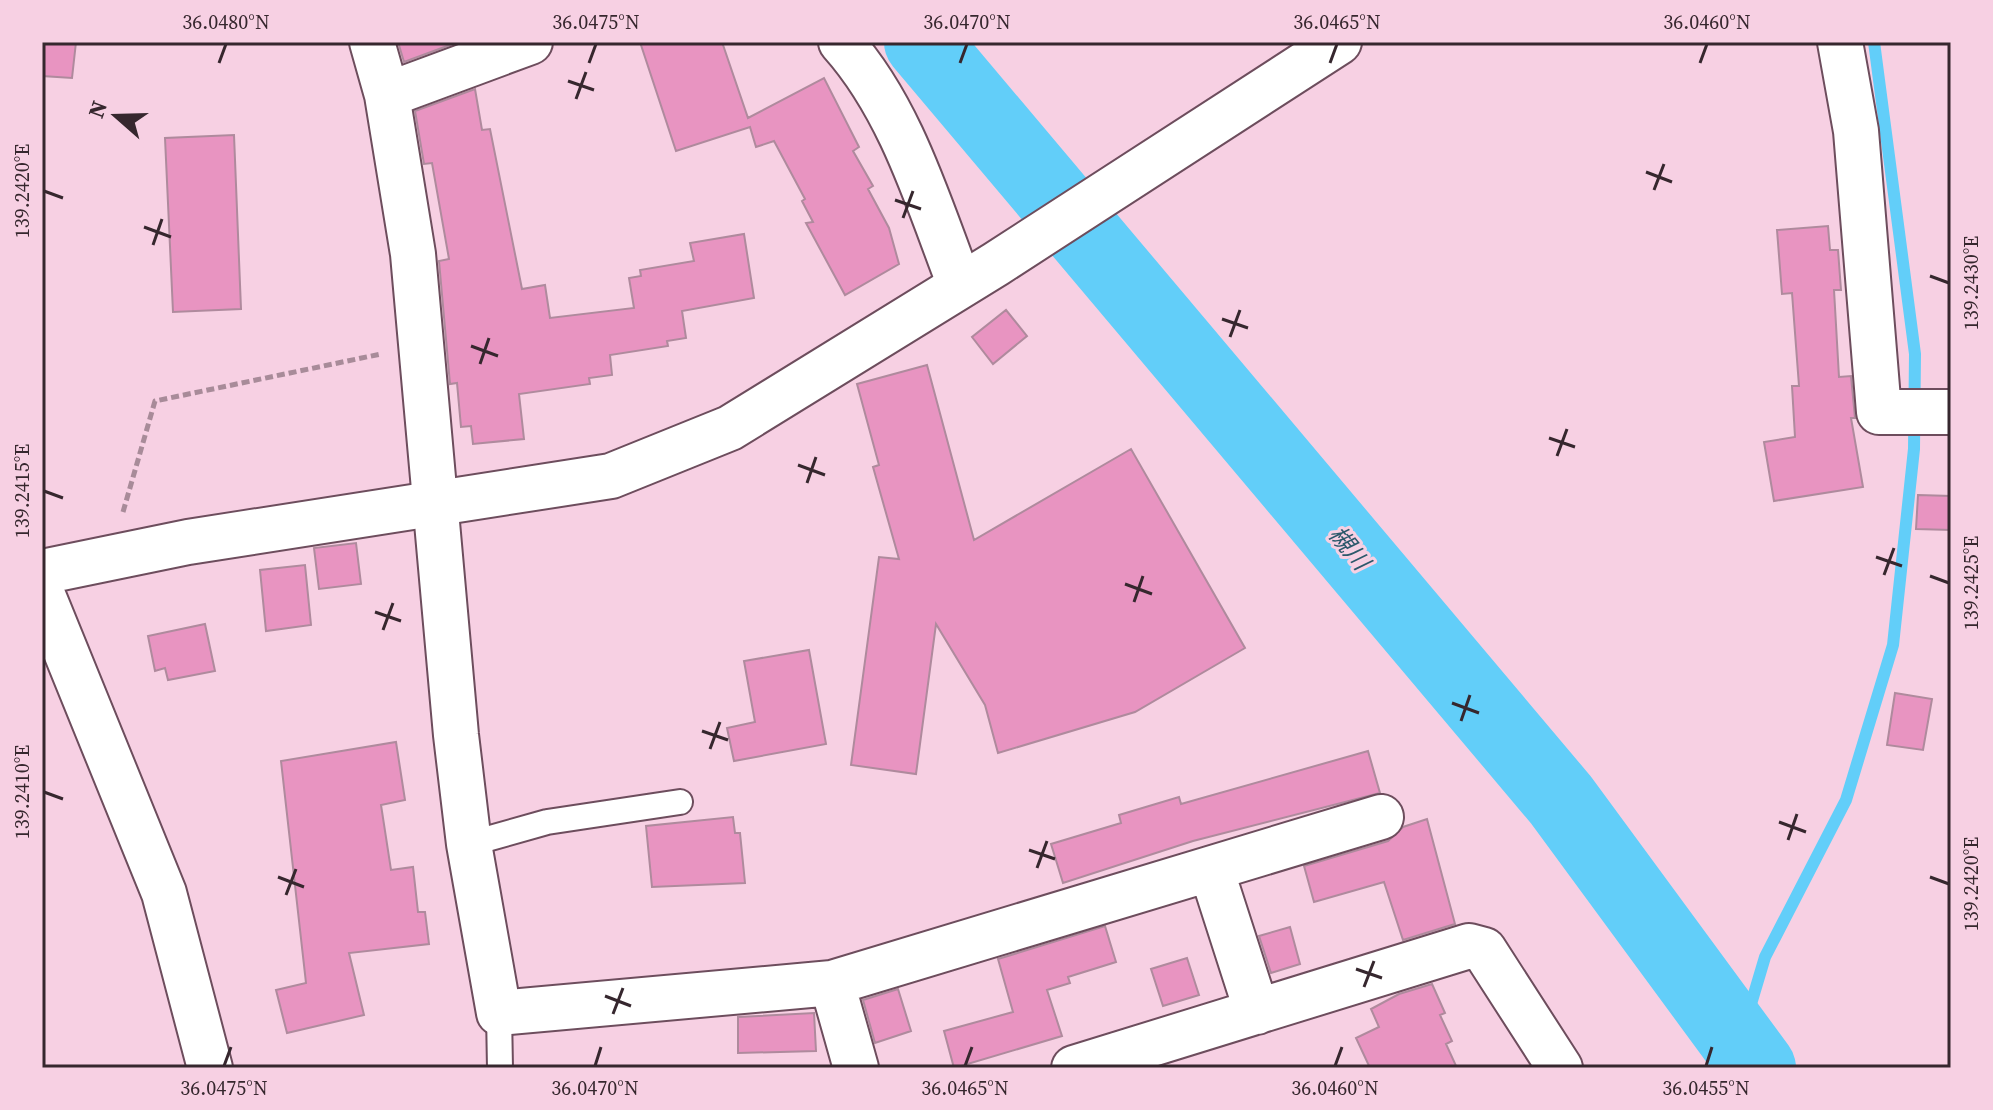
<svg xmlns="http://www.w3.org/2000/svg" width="1993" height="1110" font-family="'Source Serif 4','Noto Sans JP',serif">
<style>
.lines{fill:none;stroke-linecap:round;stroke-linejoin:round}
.stream{stroke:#62cef9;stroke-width:12}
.river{stroke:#62cef9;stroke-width:76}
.building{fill:#e894c1;stroke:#af8a9d;stroke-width:2}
.service-casing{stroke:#6d4d5d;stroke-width:28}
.minor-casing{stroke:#6d4d5d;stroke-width:48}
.tertiary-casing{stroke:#6d4d5d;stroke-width:48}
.path{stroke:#a88b99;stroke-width:5;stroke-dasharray:8 4;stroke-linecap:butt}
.service{stroke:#fff;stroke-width:24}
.minor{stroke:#fff;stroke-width:44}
.tertiary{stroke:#fff;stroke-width:44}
.ticks{fill:none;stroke:#36272e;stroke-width:3}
.labels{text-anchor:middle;stroke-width:6;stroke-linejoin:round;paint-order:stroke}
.water-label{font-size:24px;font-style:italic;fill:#2b586b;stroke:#f7d0e3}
.neatline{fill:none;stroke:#36272e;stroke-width:3}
.ticks-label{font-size:20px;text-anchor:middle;fill:#36272e}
</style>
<rect width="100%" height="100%" fill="#f7d0e3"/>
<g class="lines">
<path class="stream" d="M1740,1041L1765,957L1846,800L1893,645L1914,449L1915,354L1874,42"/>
<path class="river" d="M922,42L1561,800L1758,1068"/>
</g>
<path class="building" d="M42,42H76L72,78L42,76Z
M398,42H458L404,62Z
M640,42H722L748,118L824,78L859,147L853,151L873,186L868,189L889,228L899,264L845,295L806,223L813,222L802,201L805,199L774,141L756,147L750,127L676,151Z
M475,89L482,130L490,129L522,289L545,285L550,318L634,308L629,278L641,276L640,270L694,261L690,243L744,234L754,298L682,311L686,338L667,341L668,346L610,355L612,375L589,378L590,384L519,394L524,439L473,444L471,426L461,427L457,383L450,384L439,261L449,259L432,163L424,164L415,111Z
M234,135L241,309L173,312L165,138Z
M1828,226L1830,250H1838L1841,290H1834L1839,377L1851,376L1855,418H1851L1863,487L1774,501L1764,442L1795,437L1792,386H1799L1792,293L1782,294L1777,230Z
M1006,310L1027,336L993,364L972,337Z
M927,365L974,540L1131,449L1245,648L1135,712L998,753L985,705L936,624L916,774L851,765L879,557L899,559L873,467L879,465L857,384Z
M1918,495L1951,496V530L1916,529Z
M356,543L361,584L319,589L314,548Z
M305,565L311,625L266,631L260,570Z
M205,624L215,671L168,680L165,668L155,671L148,636Z
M809,650L826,744L734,761L727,728L755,722L744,661Z
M1895,693L1932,699L1923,750L1887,745Z
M396,742L405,800L381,805L391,870L413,867L418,912H425L429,944L349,953L364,1015L287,1033L276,990L306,983L281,761Z
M1368,751L1380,793L1193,841L1063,883L1051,844L1121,823L1119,815L1179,797L1181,804Z
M733,817L735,833H740L745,883L652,887L646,826Z
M1427,819L1455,924L1403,940L1384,882L1314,902L1304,866L1388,841L1403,827Z
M1105,926L1116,962L1068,977L1070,983L1047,990L1062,1036L954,1068L944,1031L1013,1012L998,959Z
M1290,927L1300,964L1271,973L1259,936Z
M1187,958L1199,995L1163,1006L1151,969Z
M1432,984L1445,1013L1440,1015L1452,1041L1446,1044L1457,1068H1370L1356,1038L1379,1027L1371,1009L1399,994Z
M898,989L911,1031L875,1043L863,1000Z
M814,1013L816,1051L738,1053V1017Z"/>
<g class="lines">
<defs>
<path id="service" d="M469,844L547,822L680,802
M499,1013L500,1068"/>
<path id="minor" d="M372,42L387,95L413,254L456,735L469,844L499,1013L832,983L1381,817
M841,42C901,109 928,202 960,285
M1840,42L1856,131L1879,412H1951
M387,95L530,42
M1211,869L1257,1012
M832,983L856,1068
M1074,1068L1469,946L1484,950L1560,1068"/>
<path id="tertiary" d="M42,572L188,542L611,476L730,428L996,264L1339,42
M42,593L164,893L210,1068"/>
</defs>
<use href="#service" class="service-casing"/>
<use href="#minor" class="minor-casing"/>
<use href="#tertiary" class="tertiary-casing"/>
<path class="path" d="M123,512L155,401L381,354"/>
<use href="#service" class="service"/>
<use href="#minor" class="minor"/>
<use href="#tertiary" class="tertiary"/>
</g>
<path class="ticks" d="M219,63L226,44M589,63L596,44M960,63L967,44M1330,63L1337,44M1700,63L1707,44M568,81L594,90M576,99L586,72M1646,172L1672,182M1654,190L1664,164M44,191L63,198M895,200L921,209M903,218L913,191M144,227L171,237M153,245L162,219M1930,276L1949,283M1222,319L1248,328M1230,337L1240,310M471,346L498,356M480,364L489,338M1549,438L1575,447M1557,456L1567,429M798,465L825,475M807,483L816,457M44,491L63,498M1876,557L1902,566M1884,575L1894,548M1930,576L1949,583M1125,584L1152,594M1134,602L1143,576M375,612L401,621M383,630L393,603M1452,703L1479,713M1461,721L1470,695M702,731L728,740M710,749L720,722M44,792L63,799M1779,822L1806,832M1788,840L1797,814M1029,850L1055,859M1037,868L1047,841M278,877L304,887M1930,877L1949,884M286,895L296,869M1356,969L1382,978M1364,987L1374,961M605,996L631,1006M613,1014L623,988M224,1066L231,1047M595,1066L601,1047M965,1066L972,1047M1335,1066L1342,1047M1706,1066L1712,1047"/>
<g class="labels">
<g class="water-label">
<text transform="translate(1349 548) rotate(50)" y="8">槻川</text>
</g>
</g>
<rect width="1993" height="1110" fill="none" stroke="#f7d0e3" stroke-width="88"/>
<g transform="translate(116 116) rotate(290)" stroke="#f7d0e3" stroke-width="6" paint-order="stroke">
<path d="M0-6L14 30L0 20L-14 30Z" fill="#36272e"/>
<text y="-12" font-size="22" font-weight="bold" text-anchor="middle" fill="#36272e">N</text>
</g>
<rect x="44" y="44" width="1905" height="1022" class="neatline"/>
<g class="ticks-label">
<text x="226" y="29">36.0480°N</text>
<text x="596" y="29">36.0475°N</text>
<text x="967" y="29">36.0470°N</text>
<text x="1337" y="29">36.0465°N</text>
<text x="1707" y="29">36.0460°N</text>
<text transform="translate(22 191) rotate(-90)" y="7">139.2420°E</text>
<text transform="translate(1971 283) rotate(-90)" y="7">139.2430°E</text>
<text transform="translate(22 491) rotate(-90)" y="7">139.2415°E</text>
<text transform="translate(1971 583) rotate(-90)" y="7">139.2425°E</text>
<text transform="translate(22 792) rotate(-90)" y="7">139.2410°E</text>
<text transform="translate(1971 884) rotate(-90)" y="7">139.2420°E</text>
<text x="224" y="1095">36.0475°N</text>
<text x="595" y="1095">36.0470°N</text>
<text x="965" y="1095">36.0465°N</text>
<text x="1335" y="1095">36.0460°N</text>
<text x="1706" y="1095">36.0455°N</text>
</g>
</svg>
